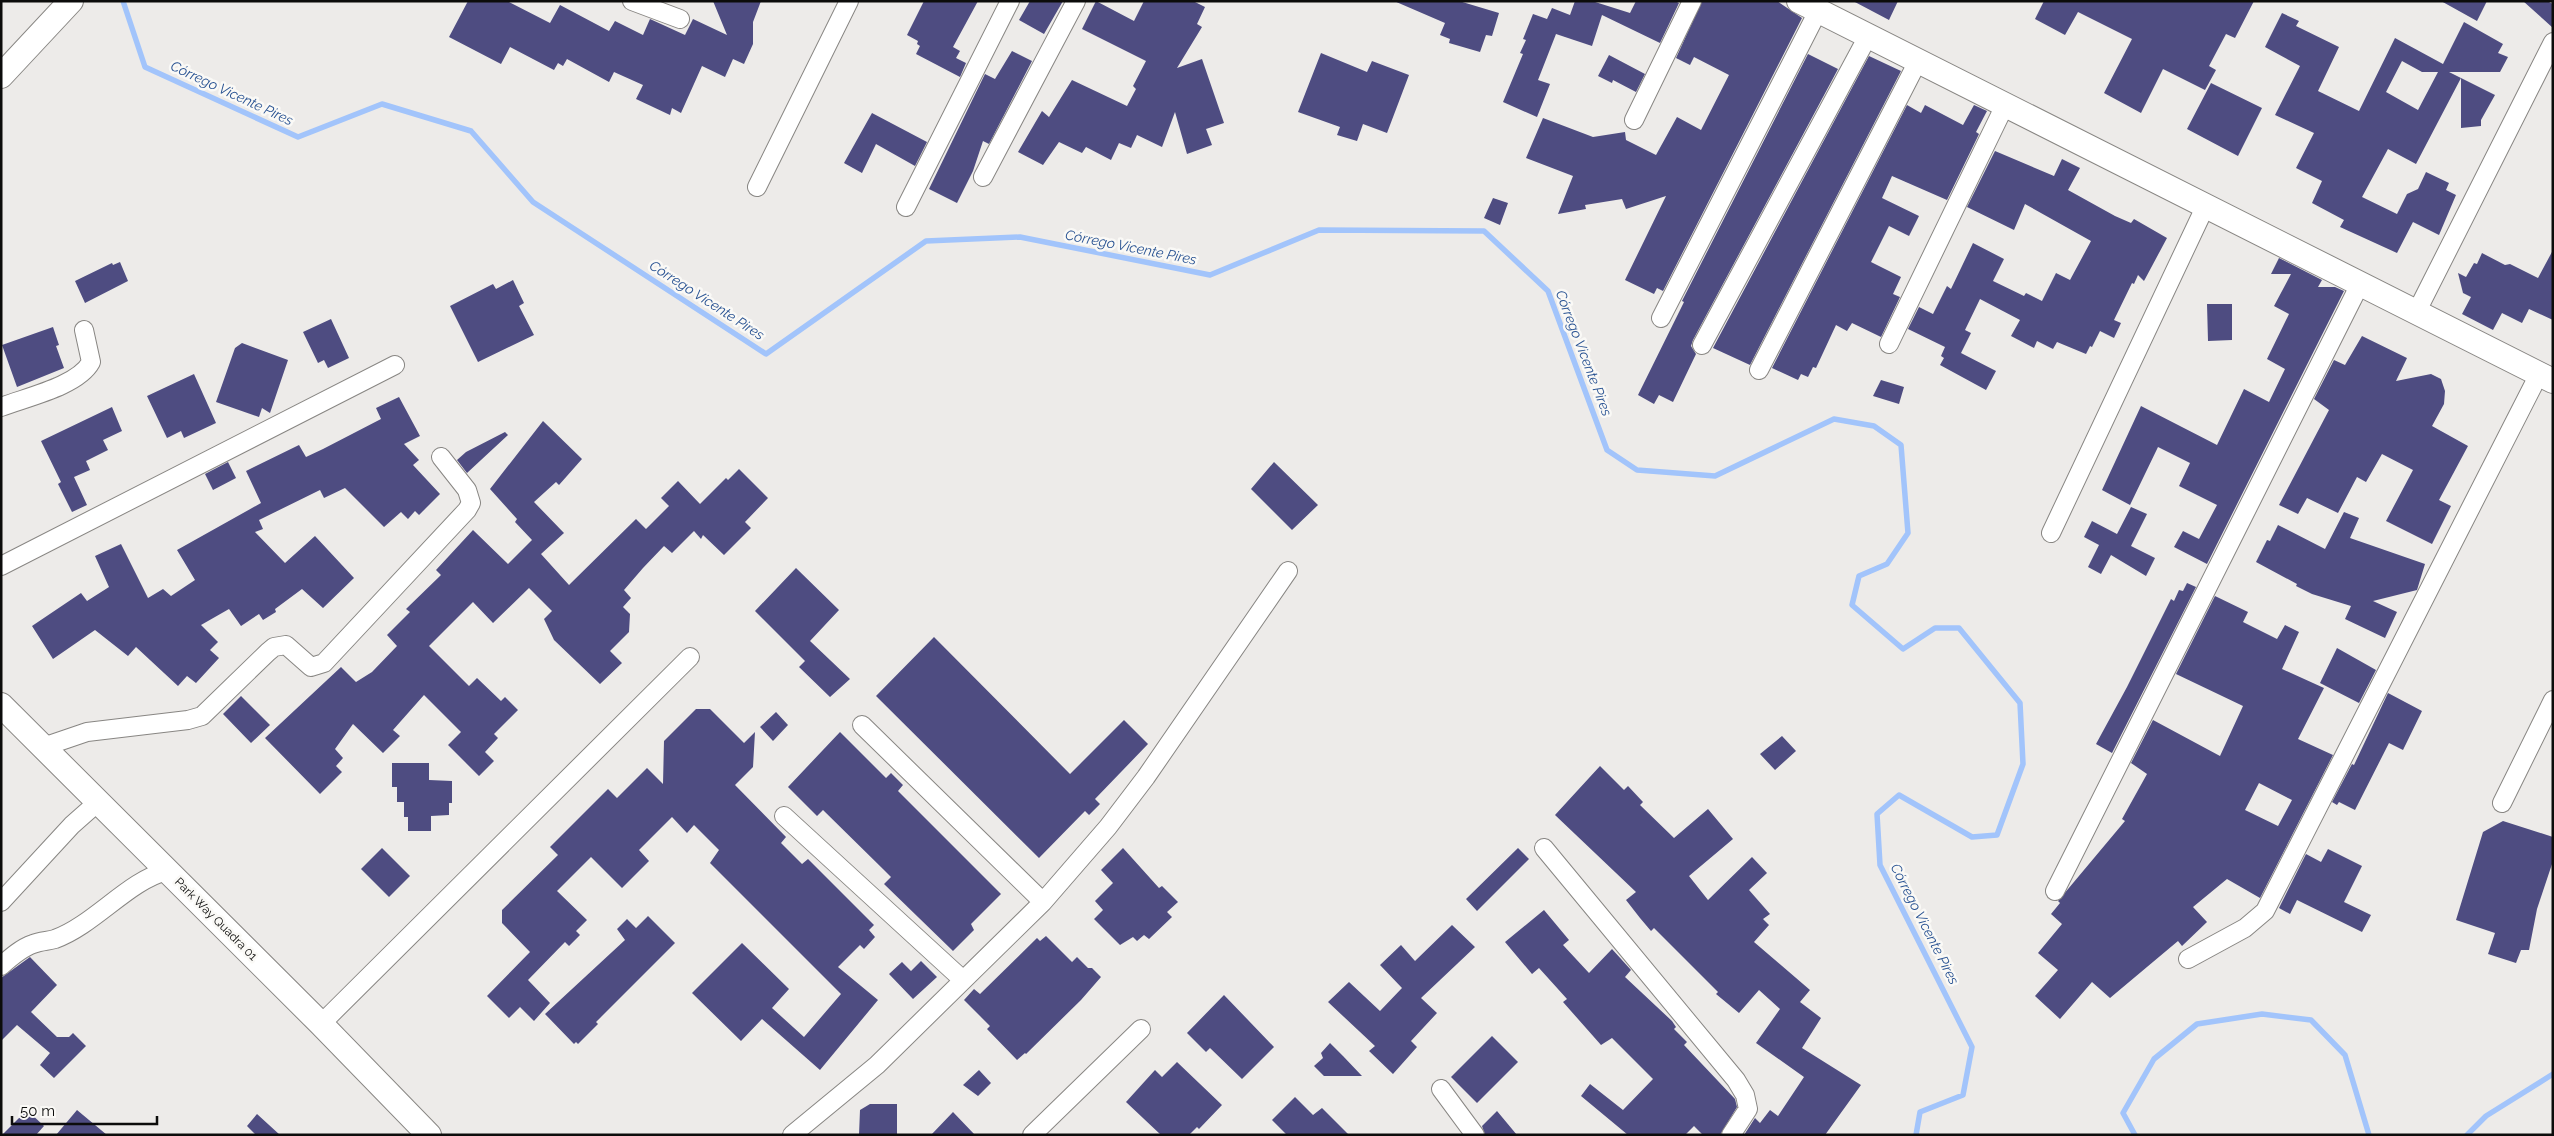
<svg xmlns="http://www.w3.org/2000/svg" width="2554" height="1136" font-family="Raleway,sans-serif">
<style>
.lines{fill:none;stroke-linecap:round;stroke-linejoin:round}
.stream{stroke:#a2c4fb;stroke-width:5.5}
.building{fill:#4e4c81;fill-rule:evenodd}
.street-casing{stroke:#888683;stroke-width:20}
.secondary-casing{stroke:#888683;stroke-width:26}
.street{stroke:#fff;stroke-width:18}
.secondary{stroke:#fff;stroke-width:24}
.labels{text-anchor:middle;stroke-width:5;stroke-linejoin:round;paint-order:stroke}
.street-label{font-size:12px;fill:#0c0c0b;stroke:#faf9f6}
.water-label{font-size:14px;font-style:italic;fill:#285292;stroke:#faf9f6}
</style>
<rect width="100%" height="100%" fill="#edebe9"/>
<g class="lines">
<path class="stream" d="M123,1L145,67L298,137L382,104L471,131L533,202L766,354L926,241L1020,237L1210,275L1319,230L1484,231L1548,291L1607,450L1637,470L1715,476L1834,419L1874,426L1901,445L1908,533L1887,564L1859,576L1852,605L1903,649L1935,628H1959L2020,703L2023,764L1997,835L1972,837L1899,795L1877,814L1880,865L1972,1047L1963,1095L1920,1112L1916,1135
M2135,1135L2123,1113L2154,1059L2197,1024L2262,1014L2311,1020L2345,1055L2369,1135
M2467,1135L2486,1116L2553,1074"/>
</g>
<path class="building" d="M468,1H507L550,23L560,5L609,31L615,21L643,35L650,19L685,35L693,19L727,35L713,1H761L753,22V44L744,64L733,59L725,77L702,66L681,113L672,108L670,115L636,99L643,85L614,72L609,82L567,59L563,66L558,63L554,70L510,47L501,64L449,37Z
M924,1H978L953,47L960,51L956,58L966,63L960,77L916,54L920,46L917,44L918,41L907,35Z
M1030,1H1063L1044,34L1019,20Z
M1096,1L1134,21L1144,1H1193L1205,7L1197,24L1202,27L1177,68L1202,59L1224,123L1206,129L1212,145L1187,154L1175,112L1162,147L1137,135L1131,148L1119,143L1111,160L1086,147L1082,153L1059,142L1043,165L1018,152L1042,111L1049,117L1072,80L1127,106L1136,89L1133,86L1146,61L1082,29Z
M1394,1H1459L1499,13L1492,36L1486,35L1480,52L1449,43L1450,39L1440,35L1445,23Z
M1575,1H1592L1630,13L1636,1H1675L1679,3L1660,43L1602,15L1592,46L1556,34L1538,80L1550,84L1537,117L1503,102L1523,54L1520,53L1526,40L1523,39L1533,14L1547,19L1552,8L1570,15Z
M1702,1H1777L1802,18L1663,291L1657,288L1654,294L1625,280L1666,196L1626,209L1622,199L1585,205L1586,209L1558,214L1573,176L1526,158L1543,118L1593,137L1625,132L1626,140L1656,155L1677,117L1701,130L1729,75L1694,57L1690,65L1676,58Z
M1853,1H1898L1889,20Z
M2044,1H2254L2235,38L2226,34L2209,66L2216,70L2205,90L2163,69L2141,113L2104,93L2132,39L2078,12L2065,35L2035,19Z
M2441,1H2487L2477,21Z
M2523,1H2547L2553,4V28Z
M2282,13L2299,21L2296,26L2339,47L2318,91L2359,111L2395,38L2443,64L2464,22L2503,44L2498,53L2508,57L2500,72H2449L2461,78L2416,164L2388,149L2362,197L2397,214L2407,194L2418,189L2426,172L2449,183L2446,190L2456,195L2439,235L2413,222L2397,253L2340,227L2344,220L2312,203L2322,181L2296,168L2314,133L2275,115L2300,66L2265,47ZM2402,61L2422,72H2438L2418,110L2386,92Z
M1012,51L1032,61L989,144L983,141L973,171L957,203L929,189L985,74L995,79Z
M1321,53L1367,72L1372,61L1409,75L1387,133L1363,124L1357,141L1337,135L1340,127L1298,112Z
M1808,54L1838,69L1693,340L1691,346L1696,354L1673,402L1659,395L1654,404L1638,395L1684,302L1682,301Z
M1609,55L1645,74L1636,92L1613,80L1612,83L1598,76Z
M1869,56L1901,71L1750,365L1713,348Z
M2461,78L2495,95L2481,120V126L2461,128Z
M2211,83L2262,108L2238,156L2187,129Z
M1907,105L1921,113L1925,105L1963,125L1974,105L1987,111L1976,132L1979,134L1947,200L1892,176L1882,198L1919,216L1909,236L1889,226L1871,262L1901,277L1893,294L1900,297L1881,337L1852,323L1847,331L1836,325L1816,368L1813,367L1808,377L1801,374L1798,380L1772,368Z
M872,113L927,142L915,166L876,144L862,173L844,163Z
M1995,151L2054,176L2062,159L2080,168L2068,190L2115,216L2131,223L2134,219L2167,238L2144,281L2138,275L2134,284L2132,283L2114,320L2121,323L2114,338L2100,331L2092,347L2090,346L2086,354L2057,342L2053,349L2037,341L2034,348L2011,336L2020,320L1980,299L1965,330L1971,333L1961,353L1996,371L1986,390L1940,365L1944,358L1941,356L1945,347L1908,329L1919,307L1933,314L1947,286L1951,289L1973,243L2004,259L1993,281L2024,296L2026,293L2042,301L2056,273L2070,280L2091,241L2025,204L2014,230L1967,207Z
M1493,198L1508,203L1500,225L1484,218Z
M2553,250V320L2529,309L2522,323L2502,313L2493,330L2462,314L2471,297L2463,293L2458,273L2466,277L2474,263L2477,264L2482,253L2505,265L2510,264L2538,278Z
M2279,258L2322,280L2318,287H2335L2344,291L2207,564L2174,547L2183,531L2199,539L2217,505L2179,486L2190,463L2158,447L2130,505L2102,490L2141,406L2217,445L2244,389L2269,402L2285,369L2267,359L2289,314L2274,306L2291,274H2271Z
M120,262L128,281L85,303L75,281L112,263L113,265Z
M513,280L524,303L519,306L534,335L478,362L450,306L493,284L496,289Z
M2207,304H2232V340L2208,341Z
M331,319L349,358L328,368L324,360L318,363L303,332Z
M53,327L59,345L56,346L64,368L17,387L2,345Z
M2362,336L2407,358L2396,381L2431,374L2441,379L2445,391L2444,404L2432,426L2468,446L2439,500L2451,506L2432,544L2386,521L2413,470L2382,454L2366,482L2357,477L2338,513L2307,498L2298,514L2279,505L2329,410L2314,399L2334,360L2345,365Z
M242,343L288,360L270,413L262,408L259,417L216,402L235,348Z
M194,374L216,423L184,438L181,431L167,438L147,396Z
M1881,380L1904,387L1899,404L1873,396Z
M399,397L420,436L404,444L419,460L413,465L440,494L419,515L415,511L408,519L401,512L384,527L345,488L324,498L320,490L259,520L263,529L255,532L285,563L315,536L354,578L323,608L302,589L275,609L276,612L263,620L259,614L241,626L229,609L201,625L218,642L210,650L219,658L196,683L187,676L178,686L136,647L128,656L95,630L53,659L32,626L81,593L87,601L109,587L95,556L121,544L148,598L163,589L171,596L195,580L177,550L261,503L246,471L299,445L306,457L323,449L381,419L376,408Z
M112,407L122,431L103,440L108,450L86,461L90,470L74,477L87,505L72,512L58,484L61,482L41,441Z
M543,421L582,459L559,485L556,482L534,502L564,533L541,554L569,585L636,519L646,529L669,506L661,498L678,481L700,504L726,478L728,480L739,469L768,498L745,522L751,528L724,555L703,535L701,539L694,531L672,553L664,546L643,568L624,590L631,598L623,607L630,614L629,632L610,651L622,663L600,684L554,640L544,619L552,611L529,588L493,623L473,602L429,646L469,686L477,678L501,701L505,697L518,710L494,734L498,738L485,752L494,761L479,776L448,745L461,732L424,695L393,730L400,736L383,753L353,724L335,749L343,758L336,766L342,772L320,794L265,738L341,667L356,682L372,672L397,646L387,635L410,612L406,609L441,575L436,570L473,530L508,564L532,540L515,522L517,519L490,489Z
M505,432L508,435L467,473L457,460L466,452Z
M228,462L236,478L213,490L205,474Z
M1274,462L1318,505L1292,530L1251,489Z
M2131,507L2147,514L2131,546L2155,558L2146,576L2111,555L2101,574L2088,567L2099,545L2084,537L2092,521L2117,534Z
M2344,512L2359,518L2350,538L2425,564L2417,590L2373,601L2397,612L2385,638L2345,619L2351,606L2312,594L2296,586L2297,584L2256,562L2267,540L2270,541L2278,525L2325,549Z
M796,568L839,610L810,641L850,679L830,697L799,667L805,661L755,611Z
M2187,583L2196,587L2112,753L2096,744L2127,687L2171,599L2174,601L2179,590L2183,591Z
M2215,596L2248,612L2243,622L2277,639L2285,625L2299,632L2282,669L2324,688L2298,739L2333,755L2260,898L2227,879L2193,907L2207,922L2182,946L2178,941L2110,998L2092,982L2060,1019L2035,996L2058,970L2038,953L2062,924L2051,914L2060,903L2058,901L2125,821L2122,819L2147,774L2131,763L2153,720L2220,756L2243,706L2176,674ZM2259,783L2292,800L2278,826L2245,810Z
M934,637L1070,774L1124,720L1148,744L1095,799L1100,804L1089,815L1085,811L1039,858L876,696Z
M2337,648L2376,670L2359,703L2320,683Z
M2388,693L2422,711L2403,750L2389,743L2355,810L2339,802L2337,805L2332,802L2352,764L2354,765Z
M241,696L270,725L251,743L223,714Z
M696,709H710L744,743L755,732L753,767L735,785L786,837L781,843L802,864L808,859L874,925L869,930L875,937L864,949L860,945L838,967L878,1000L820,1070L762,1019L741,1041L692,993L742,943L789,989L772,1008L804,1037L841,994L710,863L719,850L694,825L687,833L672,817L639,850L649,861L622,888L591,857L557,891L587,920L576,931L580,935L569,946L565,942L528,980L550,1003L534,1021L520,1007L509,1018L487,996L530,952L502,923V910L558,855L550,847L608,789L617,798L647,768L663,784L664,741Z
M776,712L788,725L773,741L760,727Z
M840,732L886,778L891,773L903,785L898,791L1001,894L971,924L974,930L953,951L884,884L891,877L883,869L823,810L817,816L788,787Z
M1782,736L1796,751L1775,770L1760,754Z
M392,763H429V780L452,781V803H449V815L431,816V831H408V817H404V802H397V787H392Z
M1600,766L1624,790L1628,786L1643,802L1640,805L1674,838L1708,809L1733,839L1689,876L1708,900L1752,857L1767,873L1749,890L1770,914L1763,919L1769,925L1754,942L1810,990L1800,1002L1821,1018L1802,1048L1861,1085L1825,1135H1744L1755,1118L1760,1123L1770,1110L1778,1116L1804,1077L1756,1043L1780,1009L1759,990L1739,1013L1716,994L1718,992L1654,928L1651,931L1640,918L1626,900L1636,892L1555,815Z
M2503,821L2553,837V861L2537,909L2529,950H2521L2516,963L2488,954L2495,933L2456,920L2483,832Z
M382,848L410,876L389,897L361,869Z
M1123,848L1159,888L1162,886L1178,902L1167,912L1172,917L1149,939L1144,935L1137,941L1133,937L1120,945L1094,919L1103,910L1095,901L1113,883L1101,870Z
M1518,848L1529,859L1477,911L1466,899Z
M2328,849L2362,866L2344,902L2371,915L2362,932L2297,900L2290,914L2279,908L2306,854L2321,862Z
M1544,910L1569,940L1563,945L1589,973L1612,949L1631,970L1625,977L1672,1021L1676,1027L1674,1029L1687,1042L1684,1045L1735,1099L1737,1107L1720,1135H1703L1694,1126L1685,1135H1628L1581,1096L1590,1084L1623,1110L1653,1079L1612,1038L1601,1045L1563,1002L1567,999L1539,968L1532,974L1505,942Z
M648,916L675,943L596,1022L598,1024L578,1044L576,1042L574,1044L545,1014L625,940L617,929L627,919L636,928Z
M1452,925L1475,947L1421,998L1437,1013L1411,1041L1417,1047L1393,1074L1369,1051L1375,1046L1328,1002L1349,982L1380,1011L1402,988L1380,965L1401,945L1415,961Z
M1046,936L1072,962L1077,957L1088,968H1092L1101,977L1081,1000L1026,1054L1025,1053L1017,1060L987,1029L990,1026L964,1000L974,989L980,994L1037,938L1040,941Z
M30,957L57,985L31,1012L57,1037H69L73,1033L86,1046L54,1078L40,1065L50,1053L17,1025L1,1041V978Z
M921,961L937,977L913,999L889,974L902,962L911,971Z
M1224,995L1274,1047L1242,1079L1210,1048L1206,1052L1187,1033Z
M1492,1036L1518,1062L1477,1103L1451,1077Z
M1330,1043L1343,1056L1362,1076H1324L1314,1066L1323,1058L1321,1053Z
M1177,1062L1222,1105L1199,1129L1197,1127L1189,1135H1161L1126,1102L1155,1070L1162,1077Z
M979,1070L991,1083L978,1096L963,1085Z
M1295,1097L1313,1115L1322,1108L1349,1135H1287L1272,1120Z
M870,1104H897V1135H859L860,1110Z
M27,1110L44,1126L36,1135H2Z
M77,1110L107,1135H56Z
M1497,1111L1517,1135H1485L1482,1126Z
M953,1112L975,1135H931Z
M257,1114L280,1135H256L247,1126Z"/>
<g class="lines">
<defs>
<path id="street" d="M632,1L680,19
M1634,120L1692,1
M983,177L1076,1
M757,187L849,1
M906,207L1010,1
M2417,311L2553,42
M1661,318L1818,11
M1889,344L2005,105
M1702,345L1868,36
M1759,370L1918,61
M1,407C27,397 78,386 91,362L84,330
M2051,533L2206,205
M1,566L395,365
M862,725L1043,902
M43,747L87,732L188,720L202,716L268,652L274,647L286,645L311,667L324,663L467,510L471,503L467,490L441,457
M2502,803L2553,700
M784,816L963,980
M1544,848L1736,1080L1745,1095L1748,1109L1731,1135
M2055,891L2360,284
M1,902L72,825L98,802
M2188,959L2245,928L2265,911L2539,374
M1,966C10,958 21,948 33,944C40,941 48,941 55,939C94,925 129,880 167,871
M321,1024L690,657
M1441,1089L1475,1135
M792,1135L877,1065L1043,902L1108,827L1146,777L1288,571
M1032,1135L1141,1029"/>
<path id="secondary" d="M1799,1L2553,381
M1,76L71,1
M1,705L321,1024L429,1135"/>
</defs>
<use href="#street" class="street-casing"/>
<use href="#secondary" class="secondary-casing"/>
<use href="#street" class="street"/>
<use href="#secondary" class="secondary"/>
</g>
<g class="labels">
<g class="street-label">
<text transform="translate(216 919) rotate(45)" y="4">Park Way Quadra 01</text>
</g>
<g class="water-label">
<text transform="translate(232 93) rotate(25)" y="5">Córrego Vicente Pires</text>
<text transform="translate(1131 247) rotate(11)" y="5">Córrego Vicente Pires</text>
<text transform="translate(707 300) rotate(33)" y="5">Córrego Vicente Pires</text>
<text transform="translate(1584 353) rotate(69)" y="5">Córrego Vicente Pires</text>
<text transform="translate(1925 924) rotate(63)" y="5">Córrego Vicente Pires</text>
</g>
</g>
<rect width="2554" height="1136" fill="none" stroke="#0c0c0b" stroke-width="5"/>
<path d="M12 1116v8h145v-8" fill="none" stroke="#0c0c0b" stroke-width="2.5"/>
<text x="20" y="1116" font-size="15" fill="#0c0c0b" stroke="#faf9f6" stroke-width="4" paint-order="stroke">50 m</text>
</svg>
